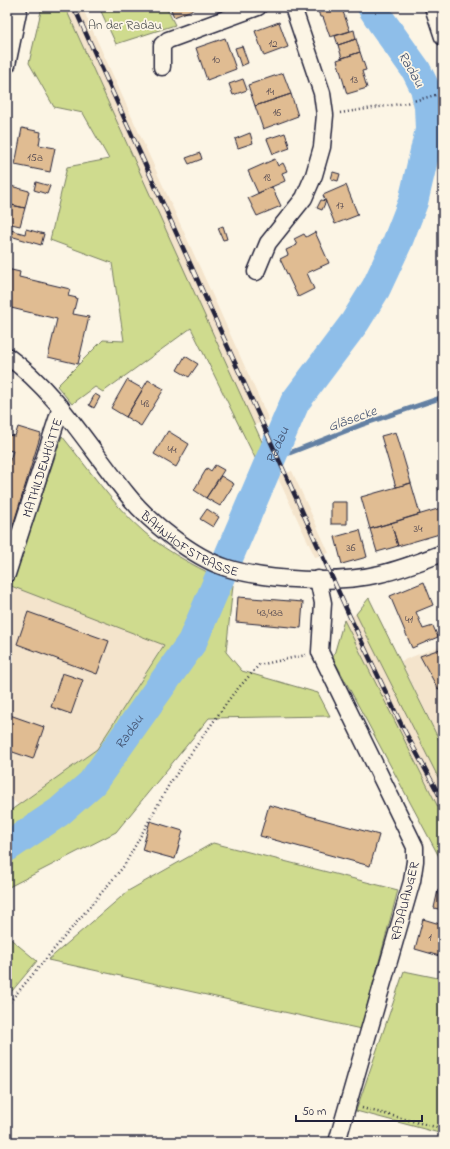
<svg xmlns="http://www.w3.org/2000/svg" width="450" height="1149" font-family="'Indie Flower',sans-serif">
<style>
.built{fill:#f4e4cc}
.green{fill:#cfdb8e;stroke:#787e64}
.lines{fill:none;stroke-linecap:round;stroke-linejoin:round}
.stream{stroke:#6380a3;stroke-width:5}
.river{stroke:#8ebee9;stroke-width:30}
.building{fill:#e0bc92;stroke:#22223b}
.minor-casing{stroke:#22223b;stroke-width:19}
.path{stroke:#22223b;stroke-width:2.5;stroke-dasharray:1 3;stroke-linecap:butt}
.minor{stroke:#fcf5e5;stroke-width:16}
.rail-casing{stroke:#22223b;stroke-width:4.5}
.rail{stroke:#fcf5e5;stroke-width:3;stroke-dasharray:9;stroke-linecap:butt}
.labels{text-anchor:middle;stroke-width:3.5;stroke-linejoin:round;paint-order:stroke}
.number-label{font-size:11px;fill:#524851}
.park-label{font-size:13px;fill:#4d5050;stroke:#fcf5e5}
.street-label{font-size:13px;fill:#22223b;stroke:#fcf5e5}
.water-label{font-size:14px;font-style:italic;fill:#42516f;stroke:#fcf5e5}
</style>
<rect width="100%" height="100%" fill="#fcf5e5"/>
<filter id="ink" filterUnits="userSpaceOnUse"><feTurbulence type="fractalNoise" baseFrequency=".025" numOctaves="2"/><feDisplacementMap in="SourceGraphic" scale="8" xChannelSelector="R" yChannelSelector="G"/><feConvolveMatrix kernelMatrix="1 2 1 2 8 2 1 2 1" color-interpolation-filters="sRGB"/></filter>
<g filter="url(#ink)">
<path class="built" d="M65,7H82L269,420L254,425Z
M292,471L329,553L315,557L277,476Z
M11,586L164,644L97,749L18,805L7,795V597Z
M356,614L443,787V817L344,620Z
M443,645V748L401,661Z"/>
<path class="green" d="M42,7H65L267,453L260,468L191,328L103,392L95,387L72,404L57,386L103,340L124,341L112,263L50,240L67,167L109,159L83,113L54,107L29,63Z
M99,7H166L175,25L116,44Z
M62,436C88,468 112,504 144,532C169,554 203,570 233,585L226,652L242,671L318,693L330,716L209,718L116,832L7,888V813L97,749L164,645L11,586Z
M369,598L443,748V787L356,614Z
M344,620L443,817V864L333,658Z
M213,843L398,890L361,1029L48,960L128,891Z
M7,936L37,961L7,997Z
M404,971L443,979V1134L356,1111Z"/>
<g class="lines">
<path class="stream" d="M269,461L361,425L443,397"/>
<path class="river" id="s1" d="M7,847L59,812L92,783L192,642L295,402L355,322L376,288L397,243L413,202L430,130L429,106L425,88L416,70L381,21L372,7"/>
</g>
<path class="building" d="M170,7H197V8L174,17Z
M317,7H337L338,10L342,9L350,31L330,37L323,17H320Z
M279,22L288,47L264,56L255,31Z
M354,30L356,39L338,45L335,36Z
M225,38L236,69L207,80L196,48Z
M356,39L360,52L342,58L338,45Z
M242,46L248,63L241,66L235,48Z
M360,52L366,70L362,71L367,88L347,94L337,60Z
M283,73L291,94L255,106L248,85Z
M243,79L247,90L233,95L229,84Z
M291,94L298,116L263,129L255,106Z
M22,128L41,132L39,145L55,148L50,172L15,165Z
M250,133L253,143L238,148L235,139Z
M285,133L290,148L273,154L267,139Z
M200,153L202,159L189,164L186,158Z
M275,159L278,166L283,163L287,171L282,173L285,181L258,193L248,171Z
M333,172L340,174L338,181L331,179Z
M36,182L50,186L47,194L34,190Z
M7,185L29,191L25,208L7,204Z
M346,185L358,215L335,224L323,195Z
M272,187L281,206L257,216L248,198Z
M321,200L326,201L322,210L317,208Z
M7,204L25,208L20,226L7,223Z
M223,226L227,239L223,240L218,228Z
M7,229L25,234L26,229L44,234L41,245L7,235Z
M315,232L329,263L307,273L314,289L298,297L280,259L288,255L286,250L297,245L294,239L304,234L306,237Z
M7,269L20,272L19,277L70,289L68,296L77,298L73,314L89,317L78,364L48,357L57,319L7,307Z
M185,356L198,364L189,377L177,370Z
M127,380L143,389L126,417L111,408Z
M148,380L164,389L141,426L126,417Z
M95,394L100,397L94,408L89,405Z
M18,427L41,434L7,545V469L13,451L7,450V435L15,436Z
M168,431L189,444L176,467L154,454Z
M396,432L411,483L396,487L381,436Z
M215,465L224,470L206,498L194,490L207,468L211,471Z
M221,476L234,484L220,506L206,498Z
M411,483L420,514L370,529L361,497Z
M443,485V497L438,488Z
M331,502H347V524H331Z
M441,508L443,517V533L398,546L391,523Z
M207,509L219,517L213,527L200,519Z
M391,523L398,546L377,552L370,529Z
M360,530L367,557L342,564L335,537Z
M424,582L433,605L416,612L423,629L433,626L438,637L412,648L390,596Z
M238,597L303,602L301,628L236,622Z
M28,612L109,641L97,674L17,644Z
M443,648V687L438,689L420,656Z
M62,673L83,680L71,714L51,707Z
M7,714L44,727L33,759L7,750Z
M269,805L379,835L370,866L260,836Z
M150,821L183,831L175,859L142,850Z
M438,890L443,892V910L434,908Z
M423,919L443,925V957L415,949Z"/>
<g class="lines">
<defs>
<g id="minor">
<path d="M433,7L443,37"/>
<path d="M7,65L19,7"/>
<path d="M162,67V45L168,40L258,7"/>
<path d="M256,272L268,243L304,198L314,175L322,147L325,115L322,93L293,7"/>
<path id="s2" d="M7,356C57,392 88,446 126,493C148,521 192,557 227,568C268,581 338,584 380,574C402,569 422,561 443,553"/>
<path id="s3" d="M7,574L61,407"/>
<path d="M318,579L323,603L320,652L415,847V861L412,881L337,1142"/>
</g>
</defs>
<use href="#minor" class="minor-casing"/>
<path class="path" d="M340,113L406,103L443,93
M7,1005L124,866L170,783L233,694L259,665L306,655
M362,1108L443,1129"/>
<use href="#minor" class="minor"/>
<defs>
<path id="rail" d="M74,7L350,617L402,726L443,802"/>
</defs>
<use href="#rail" class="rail-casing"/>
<use href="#rail" class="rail"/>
</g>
</g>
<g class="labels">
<g class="number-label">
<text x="273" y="47">12</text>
<text x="216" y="63">10</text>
<text x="354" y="83">13</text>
<text x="270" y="95">14</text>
<text x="277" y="116">16</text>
<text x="35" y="161">15a</text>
<text x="267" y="181">18</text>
<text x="340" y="209">17</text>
<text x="145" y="407">48</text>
<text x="172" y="453">44</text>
<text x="418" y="532">34</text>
<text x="351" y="551">36</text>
<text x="270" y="616">43,43a</text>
<text x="409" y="623">41</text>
<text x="430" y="941">1</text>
</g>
<g class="park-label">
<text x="125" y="29">An der Radau</text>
</g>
<g class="street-label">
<text dy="5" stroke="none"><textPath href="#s3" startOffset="112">MATHILDENHÜTTE</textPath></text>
<text dy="5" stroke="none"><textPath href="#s2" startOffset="265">BAHNHOFSTRASSE</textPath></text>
<text transform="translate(404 901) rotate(-76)" y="5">RADAUANGER</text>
</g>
<g class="water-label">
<text transform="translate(412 69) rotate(60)" y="5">Radau</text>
<text transform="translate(352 418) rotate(-20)" y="5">Gläsecke</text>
<text dy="5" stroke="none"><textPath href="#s1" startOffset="494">Radau</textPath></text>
<text dy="5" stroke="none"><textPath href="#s1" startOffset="170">Radau</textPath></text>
</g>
</g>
<rect width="450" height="1149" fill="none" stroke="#fcf5e5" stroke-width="24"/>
<rect x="12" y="12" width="426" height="1125" fill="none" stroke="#22223b" stroke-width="1.5" filter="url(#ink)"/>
<path d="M296 1115v6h126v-6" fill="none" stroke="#22223b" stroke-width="2"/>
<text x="302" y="1115" font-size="12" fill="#22223b" stroke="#fcf5e5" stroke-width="3" paint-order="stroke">50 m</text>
</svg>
